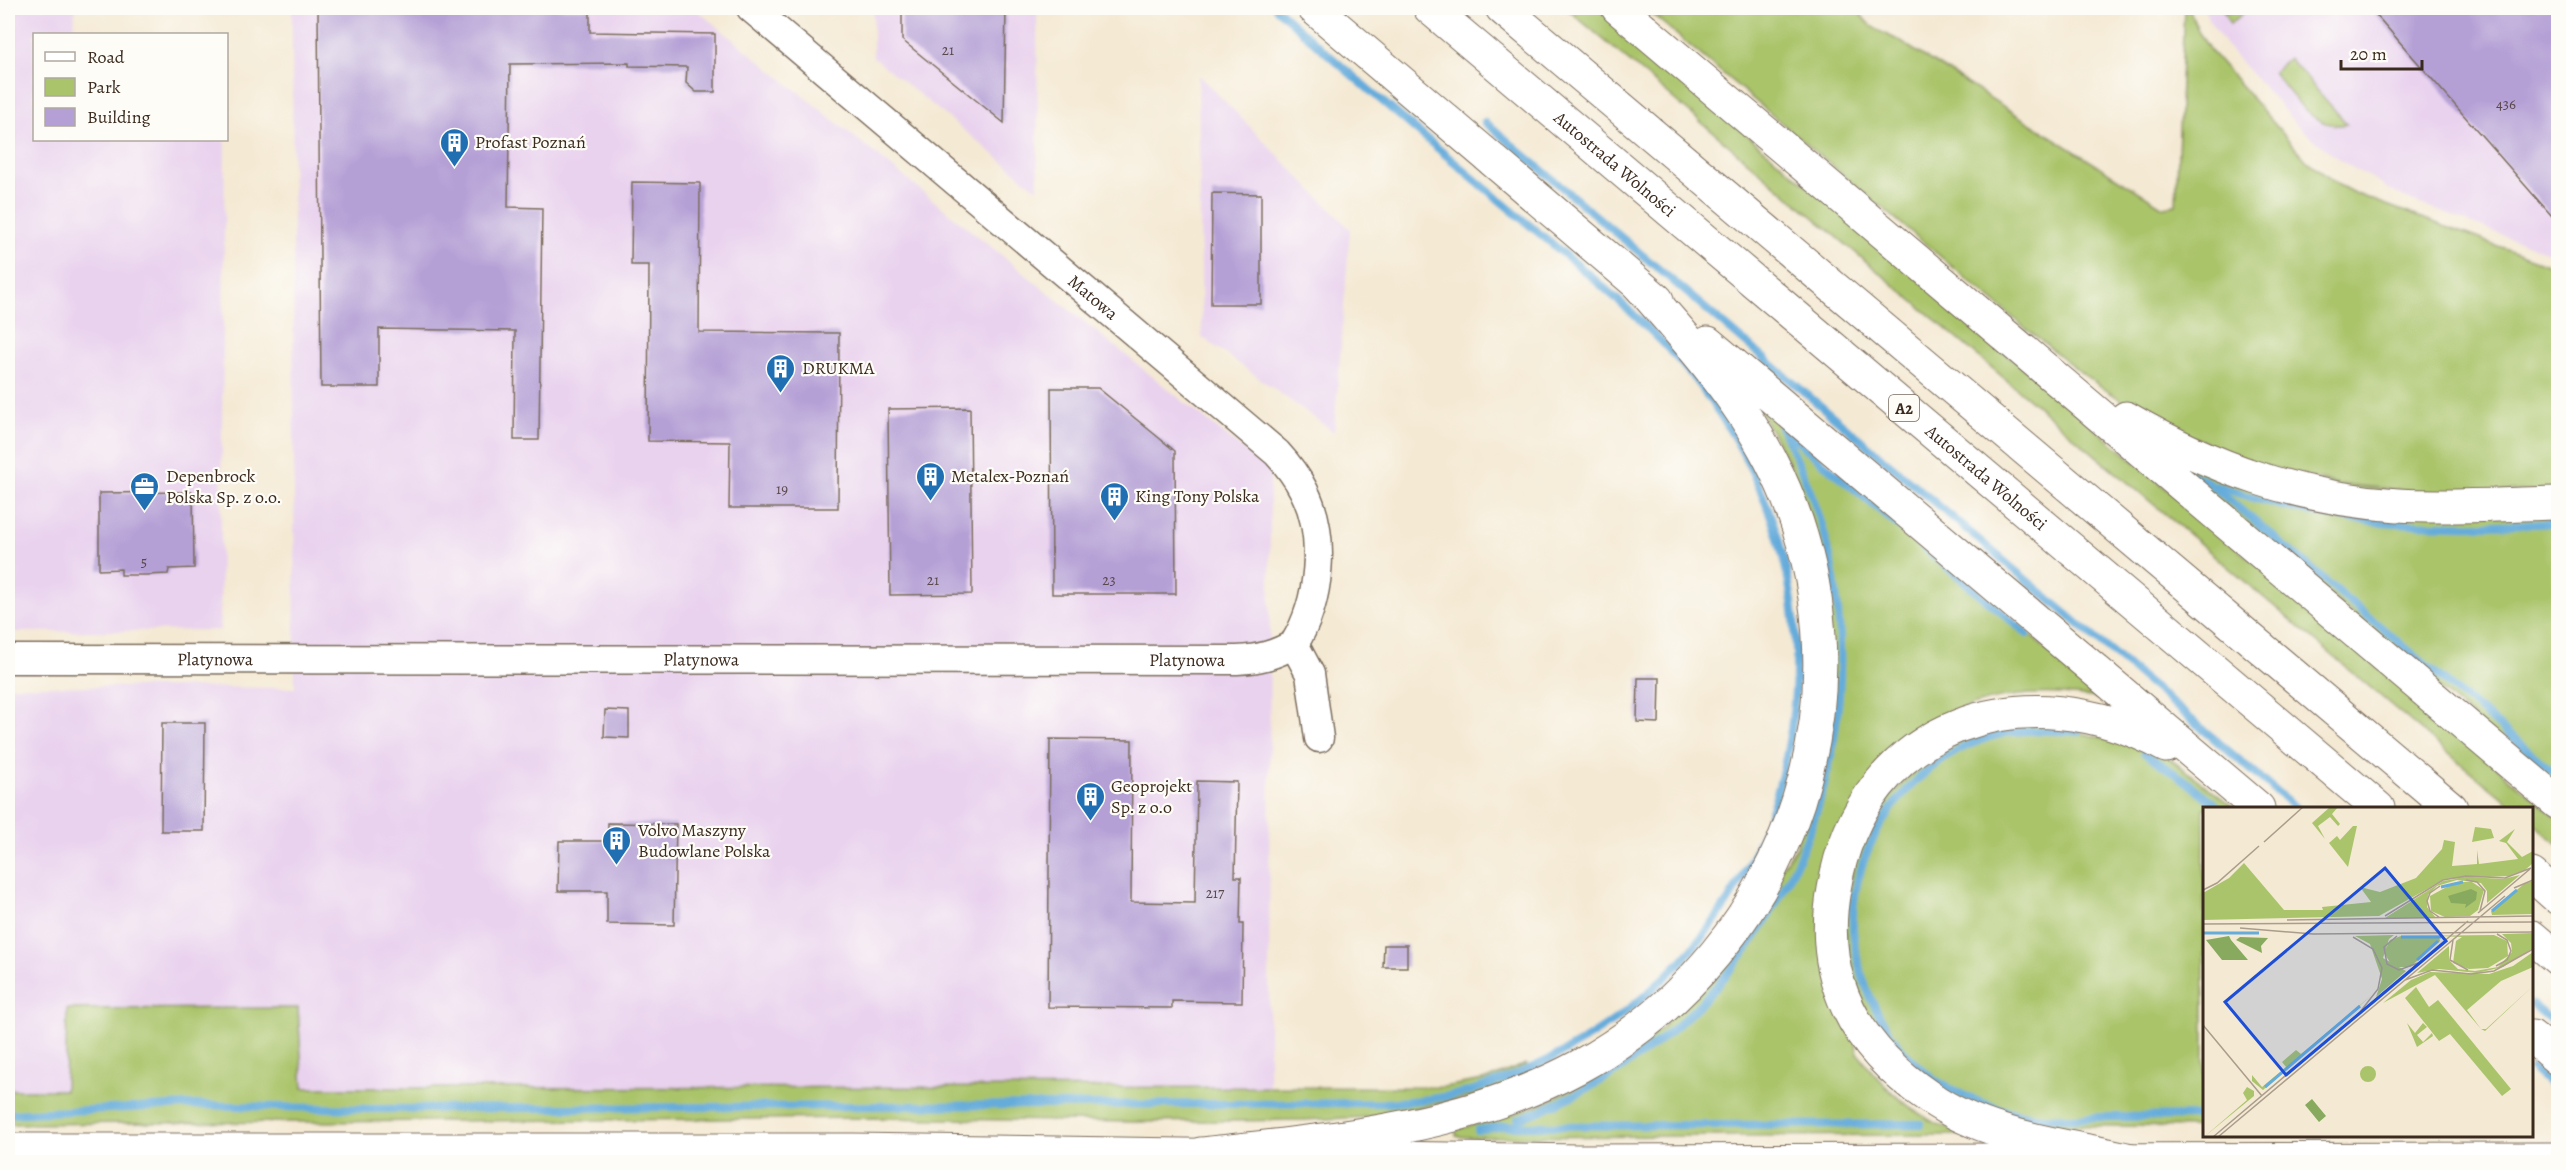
<svg xmlns="http://www.w3.org/2000/svg" width="2566" height="1170" font-family="Alegreya,serif">
<style>
.built{fill:#e9d2ee}
.green{fill:#aac46b;stroke:#727744;stroke-width:1.5}
.lines{fill:none;stroke-linecap:round;stroke-linejoin:round}
.stream{stroke:#65acdb;stroke-width:8}
.building{fill:#b5a0d6}
.street-casing{stroke:#7c6d5d;stroke-width:31}
.secondary-casing{stroke:#7c6d5d;stroke-width:35}
.highway-casing{stroke:#7c6d5d;stroke-width:35}
.street{stroke:#fff;stroke-width:28}
.secondary{stroke:#fff;stroke-width:33}
.highway{stroke:#fff;stroke-width:33}
.labels{text-anchor:middle;stroke-width:4.5;stroke-linejoin:round;paint-order:stroke}
.number-label{font-size:15px;fill:#5a484c}
.shield{fill:#fdfcf7;stroke:#75695f;stroke-width:1.5}
.shield-label{font-size:16px;font-weight:bold;fill:#3b2a1e}
.poi-label{font-size:18px;fill:#3b2a1e;stroke:#fdfcf7;text-anchor:start}
.street-label{font-size:18px;fill:#3b2a1e;stroke:#fdfcf7}
.inset-river{fill:none;stroke:#65acdb;stroke-width:3}
.inset-road{fill:none;stroke:#aa9d8b;stroke-width:1.5}
.view{fill:#1d4ed8;fill-opacity:0.15;stroke:#1d4ed8;stroke-width:3}
.inset-edge{fill:none;stroke:#3b2a1e;stroke-width:3}
</style>
<rect width="100%" height="100%" fill="#fdfcf7"/>
<filter id="ink" filterUnits="userSpaceOnUse"><feTurbulence type="fractalNoise" baseFrequency=".0167" numOctaves="2"/><feDisplacementMap in="SourceGraphic" scale="12" xChannelSelector="R" yChannelSelector="G"/><feConvolveMatrix kernelMatrix="1 2 1 2 8 2 1 2 1" color-interpolation-filters="sRGB"/></filter>
<filter id="wash" filterUnits="userSpaceOnUse"><feTurbulence type="fractalNoise" baseFrequency=".008" numOctaves="4" result="noise"/><feDisplacementMap in="SourceGraphic" scale="24" xChannelSelector="R" yChannelSelector="G"/><feGaussianBlur stdDeviation="1.35" result="paint"/><feColorMatrix in="noise" values="0 0 0 0 0 0 0 0 0 0 0 0 0 0 0 0 0 1.4 0 .05"/><feComposite in="paint" operator="in"/></filter>
<g filter="url(#wash)">
<rect width="100%" height="100%" fill="#f4e9d3"/>
<path class="built" d="M8,8H75L74,34H34V140H225L220,630L8,632Z
M292,8H694L1270,471L1269,1088H302L298,1008L67,1009L65,1090H8V686L295,688Z
M873,8H1037L1038,190L873,57Z
M2205,8H2558V256L2404,198L2338,159L2297,125L2226,45L2211,24Z
M1198,74L1350,229L1334,432L1202,337Z"/>
<path class="green" d="M1566,8H1597L1599,10L2558,819V844L2532,822V808H2515L2455,759Z
M1645,8H1859C1863,26 1882,32 1898,40L2163,207L2176,205L2184,8H2189L2199,33L2209,49L2306,160L2337,184L2354,193L2558,268V490L2438,493L2338,484L2246,461L2136,410L2084,375L2030,332Z
M2222,8H2245L2247,10L2230,24Z
M2289,58L2347,124C2313,132 2293,95 2273,72Z
M1755,402L2106,700C2056,689 2002,691 1954,712L1836,833L1857,1052C1877,1081 1904,1106 1935,1123C1944,1127 1952,1129 1960,1135L1462,1137L1456,1135V1130C1484,1121 1513,1115 1540,1104C1585,1086 1628,1055 1665,1025L1797,846L1816,535L1792,469Z
M2176,463L2558,513V790Z
M2030,721L2161,752L2235,808H2204V1127L2027,1125L1942,1095L1876,1032L1852,980L1844,925L1855,854L1882,805L1917,767L1963,739Z
M298,1008L303,1088L1444,1087L1488,1079L1526,1064L1533,1078L1498,1092L1370,1117L1303,1120L1136,1122L876,1118L8,1124V1090H65L67,1009Z"/>
<g class="lines">
<path class="stream" d="M1485,122L2296,808
M1784,430L2027,634
M2189,472L2208,482L2558,776
M2216,485C2329,529 2440,528 2558,523
M2078,732C2053,730 2030,729 2005,733C1918,751 1849,839 1853,929C1855,956 1863,983 1875,1007C1892,1044 1924,1079 1963,1095C1983,1104 2005,1112 2028,1115C2051,1119 2076,1118 2100,1117C2135,1117 2170,1116 2204,1116
M2144,753L2182,778L2220,808
M2532,1004L2558,1026
M2532,1069L2554,1088
M8,1114L190,1105L369,1109L1382,1103C1412,1101 1444,1099 1473,1090C1577,1058 1669,992 1728,901C1771,833 1793,755 1796,675C1800,550 1747,429 1661,341C1616,295 1565,255 1516,214C1435,146 1354,79 1276,8
M1518,1119C1750,1037 1879,797 1830,557C1821,512 1802,468 1781,427
M1478,1130L1503,1126L1921,1124"/>
</g>
<g id="blocks">
<path class="building" d="M318,8H590V32L715,34V92H696L686,83L687,67L629,66V63L510,64L508,207L542,208L539,440H514L515,331L379,329V387H321Z
M902,8H1006L1004,123L902,40Z
M2370,8H2559V224Z
M632,182L700,183L699,332L839,333L838,508H729L730,442L648,441L649,265H631Z
M1212,193L1261,194V304H1211Z
M1051,388H1098L1175,451L1176,594H1052Z
M970,408L972,594L890,595L888,409Z
M193,492L194,568L169,569L168,574L145,575H121V569L99,570V493Z
M1638,678H1660L1659,723L1637,722Z
M605,710L629,711V738L604,737Z
M162,723H205L204,831H161Z
M1050,739L1132,740L1131,902L1195,903L1197,781L1237,782L1235,877H1241L1240,924H1243L1242,1002L1172,1001V1008L1048,1007Z
M608,823L676,824L674,925L607,924V891H558L559,841H608Z
M1384,945H1407V967H1383Z"/>
</g>
</g>
<g filter="url(#ink)">
<use href="#blocks" fill-opacity="0" stroke="#7c6d5d" stroke-width="1.5"/>
<g class="lines">
<defs>
<g id="street">
<path id="s1" d="M751,8L1277,453C1288,465 1297,477 1304,491C1327,536 1320,602 1294,644"/>
<path id="s2" d="M8,659L1237,660C1259,659 1275,655 1294,644L1310,674L1319,738"/>
</g>
<path id="secondary" d="M8,1150H853L1577,1161L2558,1159"/>
<g id="highway">
<path d="M1314,8L1657,300"/>
<path id="s3" d="M1430,8L2378,808"/>
<path d="M1502,8L2451,808"/>
<path d="M1618,8L2558,803"/>
<path d="M1708,343L2258,808"/>
<path d="M2126,418C2212,468 2299,499 2398,505C2452,508 2505,504 2558,503"/>
<path d="M2532,875L2558,898"/>
<path d="M2532,937L2558,959"/>
<path d="M2532,1037L2558,1059"/>
<path d="M1201,1154C1329,1140 1463,1129 1578,1067C1795,949 1884,680 1770,459C1736,394 1687,339 1639,285"/>
<path d="M2131,1160C2063,1144 1987,1138 1929,1097C1855,1047 1818,978 1834,889C1862,721 2027,670 2166,746"/>
</g>
</defs>
<use href="#street" class="street-casing"/>
<use href="#secondary" class="secondary-casing"/>
<use href="#highway" class="highway-casing"/>
<use href="#street" class="street"/>
<use href="#secondary" class="secondary"/>
<use href="#highway" class="highway"/>
</g>
</g>
<defs>
<symbol id="building-pin" viewBox="-11 -11 22 30"><path d="M0 17L-7.5 6A9.5 9.5 0 1 1 7.5 6Z" fill="#1f6fb2" stroke="#fdfcf7"/><path d="M-4-6H4V6H1V3H-1V6H-4ZM-2.5-4.3h1.7v1.8h-1.7ZM.8-4.3h1.7v1.8H.8ZM-2.5-1h1.7V.8h-1.7ZM.8-1h1.7V.8H.8Z" fill="#fff"/></symbol>
<symbol id="office-pin" viewBox="-11 -11 22 30"><path d="M0 17L-7.5 6A9.5 9.5 0 1 1 7.5 6Z" fill="#1f6fb2" stroke="#fdfcf7"/><path d="M-6-3h4V-5.5h4V-3h4V5H-6ZM-1-4.5V-3h2v-1.5ZM-6 0V1H6V0Z" fill="#fff"/></symbol>
</defs>
<g fill-rule="evenodd">
<use href="#building-pin" x="438" y="126" width="33" height="45"/>
<use href="#building-pin" x="764" y="352" width="33" height="45"/>
<use href="#building-pin" x="914" y="460" width="33" height="45"/>
<use href="#office-pin" x="128" y="470" width="33" height="45"/>
<use href="#building-pin" x="1098" y="480" width="33" height="45"/>
<use href="#building-pin" x="1074" y="780" width="33" height="45"/>
<use href="#building-pin" x="600" y="824" width="33" height="45"/>
</g>
<g class="labels">
<g class="number-label">
<text x="948" y="55">21</text>
<text x="2506" y="109">436</text>
<text x="782" y="494">19</text>
<text x="144" y="567">5</text>
<text x="933" y="585">21</text>
<text x="1109" y="585">23</text>
<text x="1215" y="898">217</text>
</g>
<rect class="shield" x="1889" y="395" width="30" height="26" rx="4.5"/>
<g class="shield-label">
<text x="1904" y="414">A2</text>
</g>
<g class="poi-label">
<text x="475" y="148">Profast Poznań</text>
<text x="802" y="374">DRUKMA</text>
<text x="166" y="482">Depenbrock<tspan x="166" dy="21">Polska Sp. z o.o.</tspan></text>
<text x="951" y="482">Metalex-Poznań</text>
<text x="1135" y="502">King Tony Polska</text>
<text x="1111" y="792">Geoprojekt<tspan x="1111" dy="21">Sp. z o.o</tspan></text>
<text x="638" y="836">Volvo Maszyny<tspan x="638" dy="21">Budowlane Polska</tspan></text>
</g>
<g class="street-label">
<text dy="6" stroke="none"><textPath href="#s3" startOffset="242">Autostrada Wolności</textPath></text>
<text dy="6" stroke="none"><textPath href="#s1" startOffset="448">Matowa</textPath></text>
<text dy="6" stroke="none"><textPath href="#s3" startOffset="728">Autostrada Wolności</textPath></text>
<text dy="6" stroke="none"><textPath href="#s2" startOffset="207">Platynowa</textPath></text>
<text dy="6" stroke="none"><textPath href="#s2" startOffset="693">Platynowa</textPath></text>
<text dy="6" stroke="none"><textPath href="#s2" startOffset="1179">Platynowa</textPath></text>
</g>
</g>
<g transform="translate(2203 807)">
<rect width="330" height="330" fill="#f4e9d3"/>
<path d="M127,0H135L129,7L137,17L135,19L127,10L115,19L122,32L109,16ZM150,19H154L145,60L126,36L134,29L137,33ZM272,20L288,22L291,31L269,35ZM312,22L304,35L319,50L330,44V56L322,63L306,69L242,72L176,109L0,113V86L26,71L41,56L81,103H120L119,100L168,95L157,80L177,85L213,71L239,42L241,33L252,35L249,59L274,57V43L276,57L315,52L303,36L296,34ZM317,68L284,96V84L278,76L254,73L234,79L225,88L224,100L233,111H182L240,74L265,70L300,72ZM330,74V107L289,108L288,104L321,77ZM253,75H269L281,83L275,103L267,109L242,110L228,104L227,89ZM330,126V141L300,160L274,166L236,162L214,166L246,139V153L255,162L272,164L295,160L309,145L308,136L299,127ZM191,128L186,132L180,151L203,164L173,190L179,172L167,137L152,129ZM291,128L304,134L305,149L285,161L266,162L250,156L253,134L259,130L236,129L237,134L207,160H190L181,146L187,133L198,129ZM330,145V160L298,174L264,203L278,222H283L330,179L282,224L278,222L232,168L180,196L208,173L227,165L286,167L310,159ZM213,180L226,200L235,193L308,282L299,289L247,227L236,234L202,191ZM169,188L60,283L49,274V268L59,280L83,260L79,255L93,243L98,247ZM204,216L212,226L220,216L224,220L214,228L220,235L229,226L230,229L214,240ZM157 267a8 8 0 1 1 16 0a8 8 0 1 1-16 0ZM44,280L51,284V289L1,330L44,293L40,286Z" fill="#aac46b"/>
<path d="M268,82L274,85L273,93L262,101L263,97L248,96L245,89ZM26,129L28,133L45,153H19L3,133ZM37,130L65,131L58,139L59,146L33,133ZM109,292L123,309L116,315L102,298Z" fill="#87aa5f"/>
<path class="inset-river" d="M238,80L260,75M289,104L314,83M0,126H56M198,130H238M214,153L235,134M62,280L157,199"/>
<path class="inset-road" d="M61,35L100,0M263,73L274,75L282,84L277,104M311,81L330,73M0,83L14,76L56,39M275,106L327,62M182,109L240,73L263,69L302,71L328,61M236,110L227,104L224,94L227,86L237,79M84,113L330,109M0,117L330,115M37,121L110,127L330,125M194,129L181,140L184,157L196,163L215,156M150,130L170,142L179,161L175,182L157,205M250,133L247,153L265,163M293,159L304,153L308,144L304,133L294,127M202,173L229,163L268,167L291,164L330,142M0,218L59,289M10,330L265,114M15,330L302,89"/>
<path class="view" d="M182,61L243,134L83,268L22,195Z"/>
<rect width="330" height="330" class="inset-edge"/>
</g>
<rect width="2566" height="1170" fill="none" stroke="#fdfcf7" stroke-width="30"/>
<rect x="33" y="33" width="195" height="108" fill="#fdfcf7" stroke="#afa8a0" stroke-width="1.5"/>
<rect x="45" y="52" width="30" height="9" fill="#ffffff" stroke="#afa8a0" stroke-width="1.5"/>
<text x="87" y="63" font-size="18" fill="#3b2a1e">Road</text>
<rect x="45" y="78" width="30" height="18" fill="#aac46b" stroke="#afa8a0" stroke-width="1.5"/>
<text x="87" y="93" font-size="18" fill="#3b2a1e">Park</text>
<rect x="45" y="108" width="30" height="18" fill="#b5a0d6" stroke="#afa8a0" stroke-width="1.5"/>
<text x="87" y="123" font-size="18" fill="#3b2a1e">Building</text>
<path d="M2341 60v9h81v-9" fill="none" stroke="#3b2a1e" stroke-width="3"/>
<text x="2350" y="60" font-size="18" fill="#3b2a1e" stroke="#fdfcf7" stroke-width="4.5" paint-order="stroke">20 m</text>
</svg>
